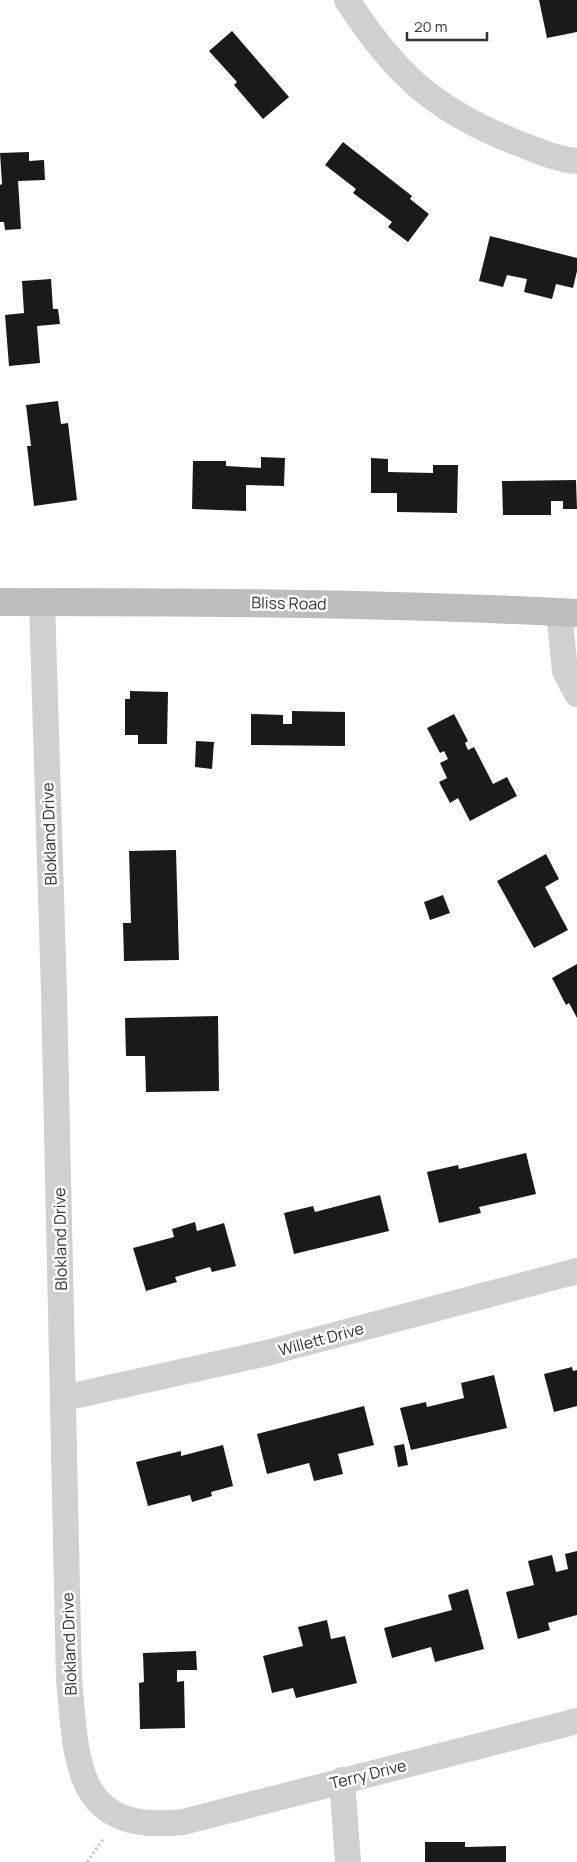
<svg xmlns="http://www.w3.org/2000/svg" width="577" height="1862" font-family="Manrope,sans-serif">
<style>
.building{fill:#1a1a1a}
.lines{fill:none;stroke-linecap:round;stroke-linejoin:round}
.path{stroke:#cdcdcd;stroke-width:3;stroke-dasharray:2.5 2.5;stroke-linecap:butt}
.minor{stroke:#d0d0d0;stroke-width:26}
.secondary{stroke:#bdbdbd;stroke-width:28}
.labels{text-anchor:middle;stroke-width:5;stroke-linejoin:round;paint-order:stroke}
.street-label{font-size:16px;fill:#333;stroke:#fff}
</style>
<rect width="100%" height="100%" fill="#fff"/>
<path class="building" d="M539,0H577V32L547,38Z
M232,31L289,97L263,119L234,85L237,82L209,51Z
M343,142L412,196L410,199L429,214L408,242L388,227L392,222L353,193L356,189L325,165Z
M29,152V161L44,160L45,180L18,181L21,229L5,230L4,222H0V185L2,184L0,153Z
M490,236L577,258V271L573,288L556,284L552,299L524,292L527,279L507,275L503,287L479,281Z
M51,279L53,309H58L60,324L37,326L40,363L9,366L5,315L24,313L22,281Z
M58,401L61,424L68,423L77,500L34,506L27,446H31L26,405Z
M261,457L285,458L284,486L246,485V511L192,509L193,461H226V466L261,468Z
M371,458L388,459V472L433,473V465H458L457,513L397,512V493H371Z
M576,480L577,509H563V501H551V515H503L502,481Z
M130,691L168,692L167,744H138V735H125V699H130Z
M292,711L345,712V746L251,745V714L283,715V724H292Z
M454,714L468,741L465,743L468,750L474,747L493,784L507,777L517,796L470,821L458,798L450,803L439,782L447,778L440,763L448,759L444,751L440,753L427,728Z
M196,741L214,742L212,769L195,767Z
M176,850L179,960L124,961L123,923H131L129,851Z
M546,854L559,879L545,887L568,930L534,948L497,881Z
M443,895L450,913L430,920L424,902Z
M577,964V1018L569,1003L566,1005L552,978Z
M218,1016L219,1091L146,1092L145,1056H126L125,1018Z
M526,1153L536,1194L479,1207L481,1213L439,1223L427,1172L458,1165L459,1169Z
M380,1195L389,1231L294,1254L284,1213L313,1206L315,1212Z
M195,1222L197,1231L224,1223L236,1266L212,1272L210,1267L175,1277L177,1282L146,1291L133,1248L174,1237L172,1229Z
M572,1367L573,1371L577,1370V1406L554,1412L544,1374Z
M494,1375L507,1428L411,1450L400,1408L426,1402L427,1407L464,1398L461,1383Z
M364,1406L374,1445L338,1454L343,1474L314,1481L309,1463L267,1474L257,1434Z
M404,1444L408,1465L398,1467L394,1446Z
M223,1445L233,1486L211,1492L212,1496L192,1502L190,1495L148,1506L136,1462L181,1451V1456Z
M577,1551V1615L548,1623L550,1630L518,1639L506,1592L534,1585L528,1561L552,1555L556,1572L568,1569L565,1554Z
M468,1589L484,1649L435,1662L431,1647L392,1658L384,1628L452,1610L448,1595Z
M327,1620L331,1639L345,1636L357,1683L296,1698L293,1688L272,1693L263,1656L303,1646L298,1627Z
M196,1651L197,1670H177V1682L184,1681L185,1728L140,1729L139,1683L144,1682L143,1653Z
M425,1842H465V1847L506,1846V1862H425Z"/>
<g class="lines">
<path class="path" d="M87,1862L104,1838"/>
<path class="minor" d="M347,0C394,73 434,110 515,142C536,150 555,159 577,161
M42,602L54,993L69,1680C77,1763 74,1834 183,1822L577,1721
M559,612L565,671L577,694
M64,1398L267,1353L577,1271
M342,1780L348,1862"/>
<path class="secondary" d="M0,602C192,602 385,603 577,613"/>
</g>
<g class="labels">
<g class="street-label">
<text transform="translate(289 603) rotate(1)" y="6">Bliss Road</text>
<text transform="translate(49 834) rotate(-92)" y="6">Blokland Drive</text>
<text transform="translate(60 1239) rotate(-91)" y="6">Blokland Drive</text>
<text transform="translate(321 1339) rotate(-15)" y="6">Willett Drive</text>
<text transform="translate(69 1644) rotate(-92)" y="6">Blokland Drive</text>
<text transform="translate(368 1774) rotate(-14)" y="6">Terry Drive</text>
</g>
</g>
<path d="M407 32v8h80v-8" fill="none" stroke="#333333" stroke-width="2.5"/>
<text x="414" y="32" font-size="15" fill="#333333" stroke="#ffffff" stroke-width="4" paint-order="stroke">20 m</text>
</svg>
